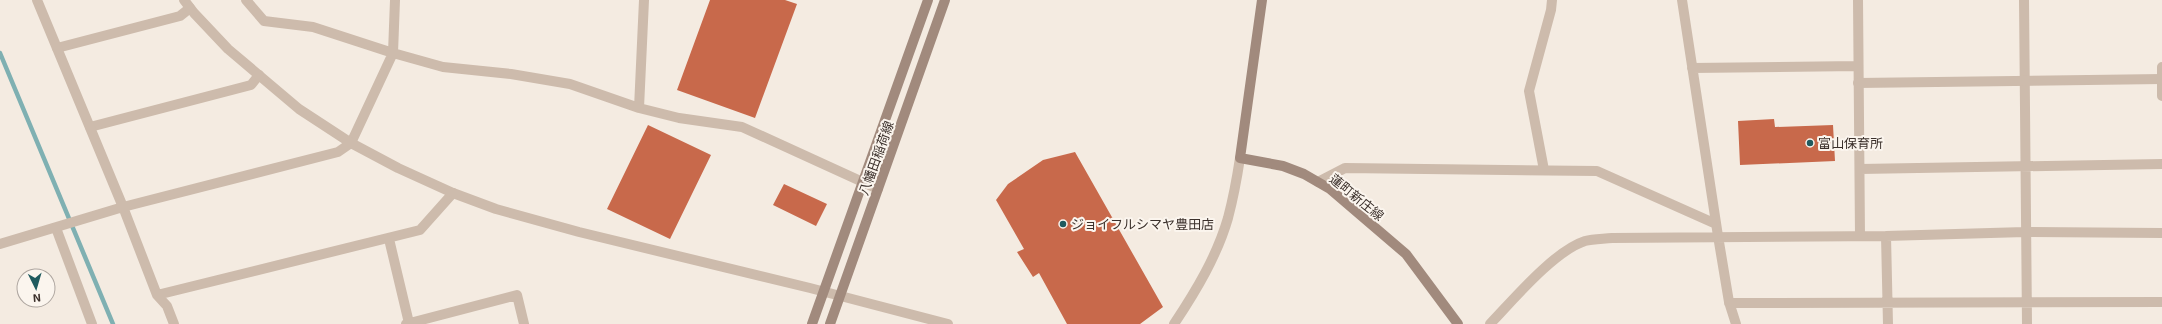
<svg xmlns="http://www.w3.org/2000/svg" width="2162" height="324" font-family="'Exo 2','Noto Sans JP',sans-serif">
<style>
.lines{fill:none;stroke-linecap:round;stroke-linejoin:round}
.stream{stroke:#7fb0b2;stroke-width:4.5}
.building{fill:#c8694b}
.minor{stroke:#cdbbac;stroke-width:10}
.tertiary{stroke:#cdbbac;stroke-width:10}
.secondary{stroke:#a18a7d;stroke-width:10}
.poi-dot{fill:#1f5a5e;stroke:#fbf5ee;stroke-width:1.5}
.labels{text-anchor:middle;stroke-width:4;stroke-linejoin:round;paint-order:stroke}
.poi-label{font-size:13px;fill:#3b302b;stroke:#fbf5ee;text-anchor:start}
.street-label{font-size:13px;fill:#3b302b;stroke:#fbf5ee}
</style>
<rect width="100%" height="100%" fill="#f4ebe1"/>
<g class="lines">
<path class="stream" d="M0,53L113,324"/>
</g>
<path class="building" d="M710,0H785L797,4L755,118L677,90Z
M1774,119L1775,127L1833,125L1835,161L1740,165L1738,121Z
M648,125L711,155L670,239L607,209Z
M1075,152L1163,307L1140,324H1067L1039,273L1033,277L1017,252L1024,249L996,200L1008,184L1043,160Z
M784,184L827,204L816,226L773,205Z"/>
<g class="lines">
<path class="minor" d="M246,0L264,21L313,27L393,53L443,67L511,74L570,84L639,108L679,118L742,127L878,189
M1682,0L1718,236L1729,302L1736,324
M1858,0L1860,236
M2024,0L2027,324
M57,48L180,16L190,8
M2162,67V96
M1692,68L1858,66
M639,108L644,0
M90,127L251,85L259,75
M351,143L393,53L395,0
M1860,169L2162,164
M1544,170L1529,91L1551,10L1552,0
M1318,182L1345,168L1597,171L1716,224
M56,228L92,324
M1886,236L1888,324
M389,239L409,323
M0,244L123,207L157,295L167,306L174,324
M157,295L420,230L453,193
M1729,303L2162,302
M406,324L517,295L524,324
M1490,324C1513,300 1554,251 1585,241C1593,239 1603,239 1612,238L1886,236L2025,232L2162,233"/>
<path class="tertiary" d="M37,0L123,207L338,152L351,143
M184,0L194,13L228,49L299,109L351,143L398,168L453,193L496,209L579,232L810,288L948,324
M1858,83L2162,79
M1174,324C1196,291 1217,256 1228,218C1233,199 1237,178 1240,158"/>
<path class="secondary" d="M1262,0L1240,158L1283,166L1304,174L1330,189L1406,254L1458,324
M812,324L928,0
M830,324L945,0"/>
</g>
<g class="poi-dot">
<circle cx="1810" cy="143" r="4"/>
<circle cx="1063" cy="224" r="4"/>
</g>
<g class="labels">
<g class="poi-label">
<text x="1818" y="148">富山保育所</text>
<text x="1071" y="229">ジョイフルシマヤ豊田店</text>
</g>
<g class="street-label">
<text transform="translate(876 158) rotate(-70)" y="5">八幡田稲荷線</text>
<text transform="translate(1357 197) rotate(39)" y="5">蓮町新庄線</text>
</g>
</g>
<g transform="translate(36 288) rotate(175)"><circle r="19" fill="#fbf5ee" stroke="#aea6a0"/>
<path d="M0-3L7 15L0 10L-7 15Z" fill="#1f5a5e"/>
<text y="-6" font-size="11" font-weight="bold" text-anchor="middle" fill="#3b302b">N</text>
</g>
</svg>
